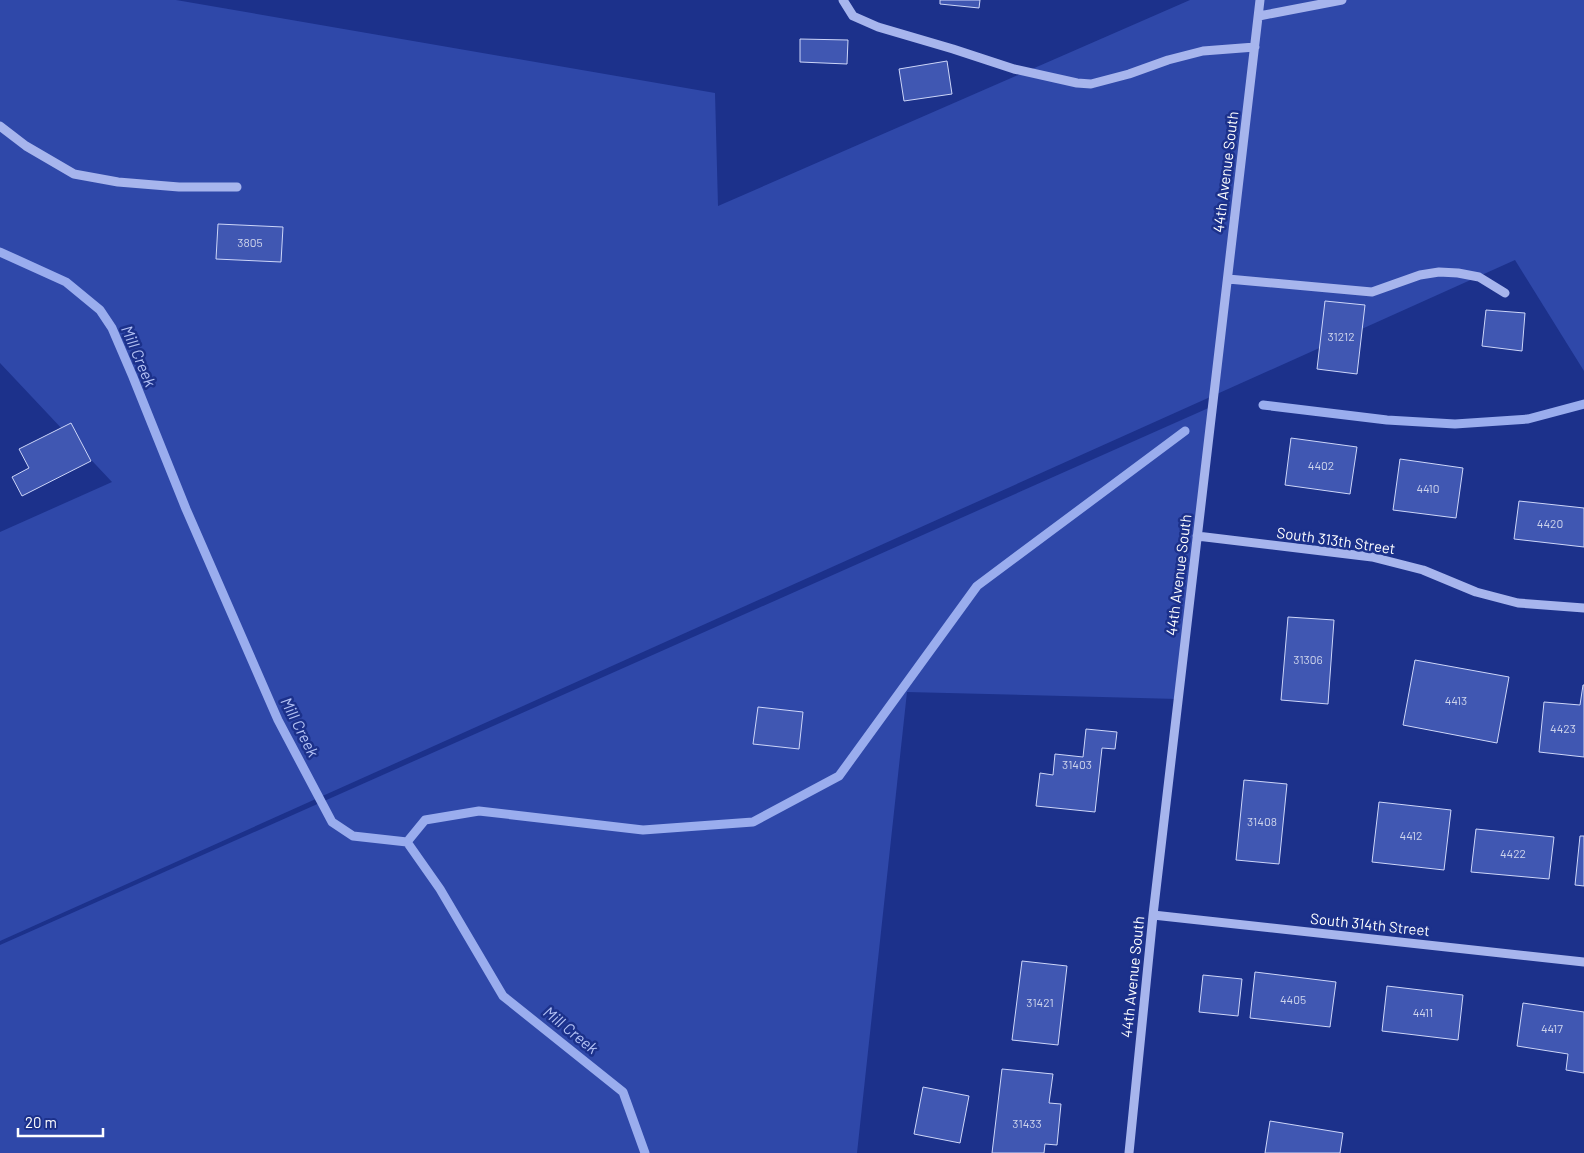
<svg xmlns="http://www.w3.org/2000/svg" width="1584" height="1153" font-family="Barlow,sans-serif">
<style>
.green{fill:#2f48a9}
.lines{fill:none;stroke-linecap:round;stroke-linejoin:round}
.stream{stroke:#9aadee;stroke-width:9}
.building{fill:#4057b2;stroke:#cdd6f9}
.minor{stroke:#a7b5ed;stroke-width:9}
.labels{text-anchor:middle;stroke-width:5;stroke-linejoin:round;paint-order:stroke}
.number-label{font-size:12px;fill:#cfd5ec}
.street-label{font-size:15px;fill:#fff;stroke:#1c318b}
.water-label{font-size:16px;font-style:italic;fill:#b3c1f4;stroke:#1c318b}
</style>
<rect width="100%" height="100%" fill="#1c318b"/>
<path class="green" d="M0,0H176L715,93L718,206L1190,0H1584V371L1515,260L0,941V532L112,482L0,363Z
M1213,406L1178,699L907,692L857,1153H0V945Z"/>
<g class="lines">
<path class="stream" d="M0,252L66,282L100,310L112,328L133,377L186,509L278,720L332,822L353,836L407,842L440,889L503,996L623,1092L645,1153
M1263,405L1387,420L1455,424L1528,419L1584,404
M407,842L425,820L479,811L643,830L753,822L839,776L977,586L1185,431"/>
</g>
<path class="building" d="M940,0H980L979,8L940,4Z
M800,39L848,40L847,64L800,62Z
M947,61L952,94L904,101L899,69Z
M218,224L283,227L281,262L216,259Z
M1325,301L1365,305L1357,374L1317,369Z
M1486,310L1525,313L1522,351L1482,346Z
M71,423L91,461L22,496L12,477L29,468L19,449Z
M1291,438L1357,447L1350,494L1285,485Z
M1400,459L1463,468L1456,518L1393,510Z
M1519,501L1584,508V547L1514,539Z
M1288,617L1334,620L1328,704L1281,700Z
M1415,660L1509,677L1497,743L1403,725Z
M1583,685H1584V757L1539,752L1544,702L1580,705Z
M758,707L803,712L799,749L753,744Z
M1086,729L1117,732L1115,749L1102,748L1095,812L1036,806L1040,773L1053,775L1055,754L1083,757Z
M1244,780L1287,784L1279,864L1236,860Z
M1379,802L1451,810L1444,870L1372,862Z
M1476,829L1554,837L1549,879L1471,872Z
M1580,836H1584V886L1575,885Z
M1022,961L1067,966L1058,1045L1012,1040Z
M1255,972L1336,982L1330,1027L1250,1018Z
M1203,975L1242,979L1238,1016L1199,1012Z
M1387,986L1463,995L1458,1040L1382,1031Z
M1523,1003L1584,1012V1073L1566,1070L1568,1054L1517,1046Z
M1002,1069L1053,1074L1049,1103L1061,1104L1057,1145L1045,1144L1044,1153H992Z
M923,1087L969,1096L960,1143L914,1134Z
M1270,1121L1343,1133L1340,1153H1265Z"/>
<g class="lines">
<path class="minor" d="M843,0L853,16L878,27L953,49L1014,69L1077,83L1091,84L1129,74L1168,60L1203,51L1255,47
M1259,16L1342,0
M0,126L26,146L74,174L118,182L179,187H237
M1228,279L1372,292L1420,275L1439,272L1458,273L1479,277L1505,293
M1197,536L1372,557L1423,570L1476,592L1518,603L1584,608
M1153,915L1584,962
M1129,1153L1153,915L1260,0"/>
</g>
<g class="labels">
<g class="number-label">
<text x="250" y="247">3805</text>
<text x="1341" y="341">31212</text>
<text x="1321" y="470">4402</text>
<text x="1428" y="493">4410</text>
<text x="1550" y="528">4420</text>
<text x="1308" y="664">31306</text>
<text x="1456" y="705">4413</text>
<text x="1563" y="733">4423</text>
<text x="1077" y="769">31403</text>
<text x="1262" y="826">31408</text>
<text x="1411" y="840">4412</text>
<text x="1513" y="858">4422</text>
<text x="1293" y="1004">4405</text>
<text x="1040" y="1007">31421</text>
<text x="1423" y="1017">4411</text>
<text x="1552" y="1033">4417</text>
<text x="1027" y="1128">31433</text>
</g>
<g class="street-label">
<text transform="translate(1226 172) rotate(-83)" y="5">44th Avenue South</text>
<text transform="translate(1336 541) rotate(8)" y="5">South 313th Street</text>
<text transform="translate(1179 575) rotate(-83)" y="5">44th Avenue South</text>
<text transform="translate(1370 925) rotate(6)" y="5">South 314th Street</text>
<text transform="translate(1133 977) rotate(-84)" y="5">44th Avenue South</text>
</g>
<g class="water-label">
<text transform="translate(139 356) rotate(67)" y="6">Mill Creek</text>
<text transform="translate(300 727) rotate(63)" y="6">Mill Creek</text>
<text transform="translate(571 1030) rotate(39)" y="6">Mill Creek</text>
</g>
</g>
<path d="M18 1128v8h85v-8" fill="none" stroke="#ffffff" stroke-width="2.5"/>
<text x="25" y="1128" font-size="15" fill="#ffffff" stroke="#1c318b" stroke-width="4" paint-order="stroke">20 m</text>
</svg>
